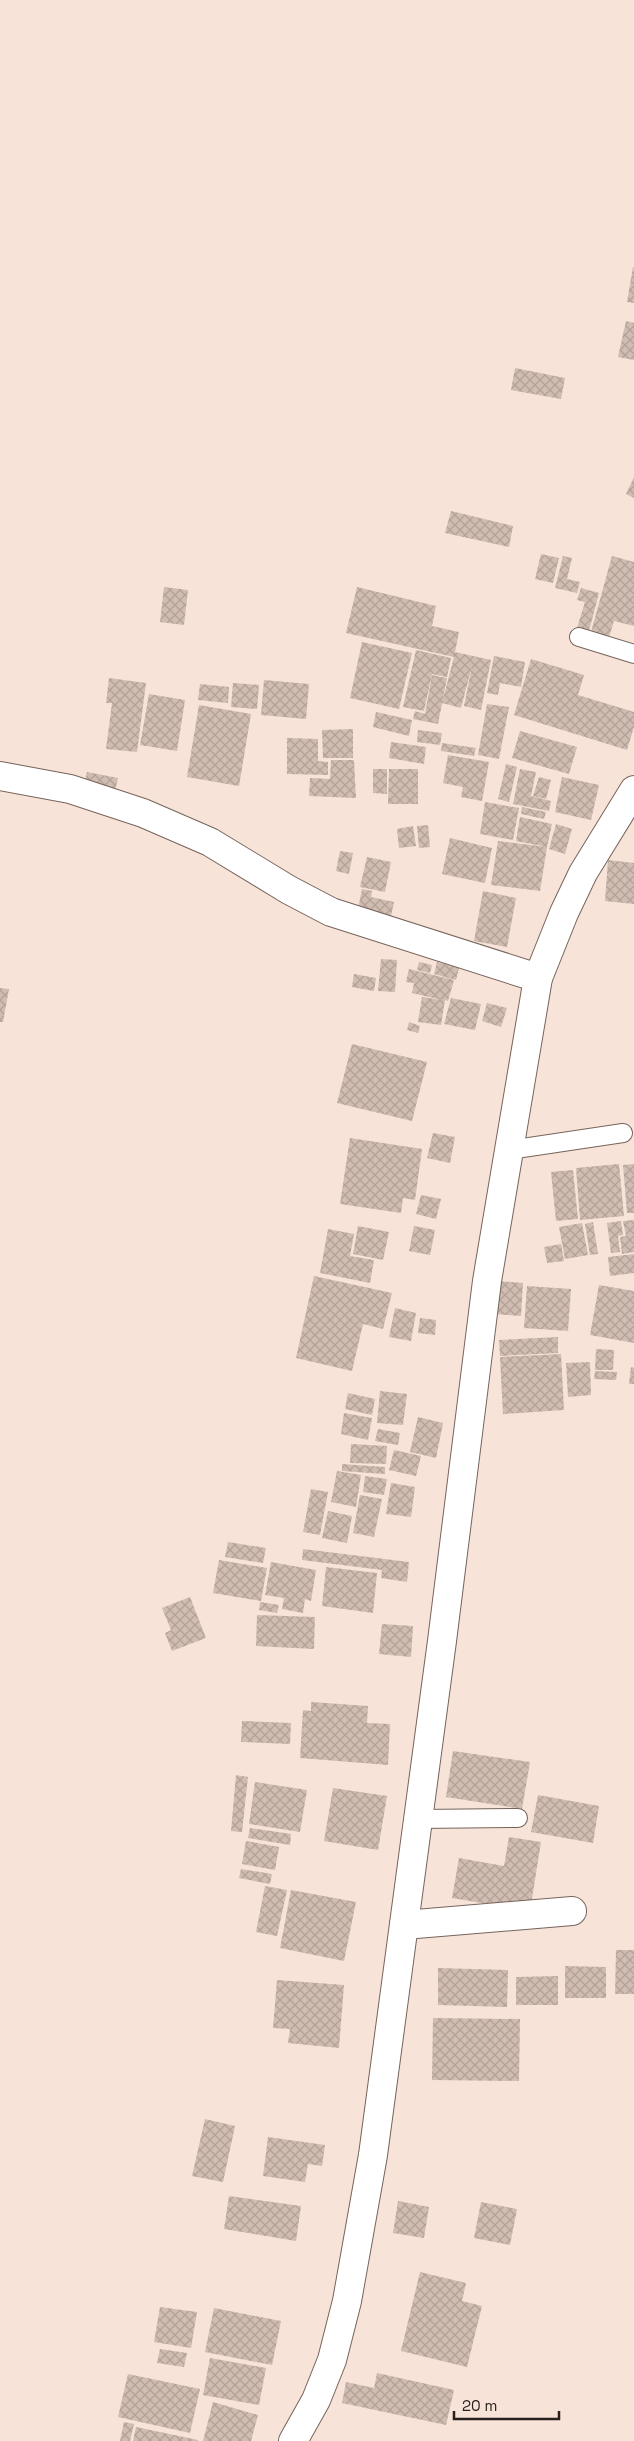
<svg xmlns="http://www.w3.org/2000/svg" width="634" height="2441" font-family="'Space Grotesk',sans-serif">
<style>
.building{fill:url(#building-cross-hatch)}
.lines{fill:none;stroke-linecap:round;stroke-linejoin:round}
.service-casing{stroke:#76645b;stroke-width:20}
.minor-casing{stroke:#76645b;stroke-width:30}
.tertiary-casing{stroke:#76645b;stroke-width:30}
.service{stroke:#fff;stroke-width:18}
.minor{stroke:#fff;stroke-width:28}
.tertiary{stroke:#fff;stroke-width:28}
</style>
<defs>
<pattern id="building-cross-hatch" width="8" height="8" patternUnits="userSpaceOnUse" patternTransform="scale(1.25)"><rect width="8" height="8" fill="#d0bcb1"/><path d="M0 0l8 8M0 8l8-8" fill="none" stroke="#b3a198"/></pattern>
</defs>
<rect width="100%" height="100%" fill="#f8e3d8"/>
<path class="building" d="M633,267L634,268V303L627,302Z
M626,321L634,323V360L618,357Z
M515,368L565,378L561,399L511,390Z
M634,477V498L626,494Z
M451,511L513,526L509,547L445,533Z
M541,554L559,558L553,583L535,579Z
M563,556L572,558L567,579L580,582L577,593L555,588Z
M612,556L634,562V626L614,621L609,637L591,632Z
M164,587L188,590L184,625L160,622Z
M357,587L436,606L432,626L459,632L455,652L491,660L481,710L464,706L472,666L461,708L442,703L454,657L346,633Z
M581,588L599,593L589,631L577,628L585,602L577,600Z
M362,642L412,653L399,709L350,698Z
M416,650L451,658L447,677L432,674L424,711L403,707Z
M494,656L525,662L521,687L500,683L498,695L487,693Z
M531,659L584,675L578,695L634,712V727L627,750L514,715Z
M432,675L447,678L438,724L413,719L415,711L425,714Z
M109,678L146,683L137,752L106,749L112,703H106Z
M264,680L309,684L306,719L261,715Z
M233,683L259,685L257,709L231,707Z
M200,684L229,687L228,703L198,700Z
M149,694L185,700L177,751L140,745Z
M487,704L509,707L499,759L478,755Z
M199,705L251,714L239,786L187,777Z
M376,712L412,720L409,736L373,727Z
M353,729V758H323L322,730Z
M418,730L442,733L440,745L417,742Z
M520,731L577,747L569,774L512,758Z
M287,738L318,739V761L328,762V775L287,774Z
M391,742L426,747L424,764L389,758Z
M442,743L476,748L474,756L441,751Z
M448,755L489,762L482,801L461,797L463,787L443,783Z
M331,760H354L356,798L309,796L310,778L330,779Z
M506,764L517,767L509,802L498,799Z
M373,769H387V794L373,793Z
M389,769H418V804H388Z
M520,769L536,772L531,796L551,801L549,811L513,804Z
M87,772L118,778L115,791L84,785Z
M539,777L551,780L546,799L533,796Z
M562,777L599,785L591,820L555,812Z
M485,802L519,808L513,840L480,834Z
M522,807L546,812L544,819L521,814Z
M520,817L552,824L547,847L516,841Z
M556,824L572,829L565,854L549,849Z
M428,825L430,847L419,848L417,826Z
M413,826L416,846L399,848L397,829Z
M450,838L492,848L485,883L442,874Z
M498,841L547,847L540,891L491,885Z
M340,851L353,853L349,874L336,871Z
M367,857L391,862L385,892L360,887Z
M608,860L634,863V904L605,901Z
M362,889L372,891L371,897L394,902L390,921L357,914Z
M483,891L516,898L507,947L474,941Z
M381,959L397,960L395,992L378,991Z
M419,962L432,965L430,973L417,970Z
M437,962L459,968L456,980L434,974Z
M409,969L454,980L448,1001L445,1000L441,1025L418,1022L422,997L442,1000L412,993L414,983L406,982Z
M354,974L376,978L374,991L352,987Z
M0,988L9,989L3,1022H0Z
M451,998L481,1004L475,1030L444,1024Z
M487,1003L507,1008L501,1027L482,1021Z
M409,1022L420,1026L418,1033L407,1030Z
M352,1044L427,1062L412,1121L337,1103Z
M433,1133L455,1137L450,1163L427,1158Z
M350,1138L422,1149L415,1200L403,1198L401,1213L340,1204Z
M619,1164L624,1216L580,1220L576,1168Z
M634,1164V1213H627L623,1165Z
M573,1170L578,1219L556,1221L551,1172Z
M421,1195L441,1199L436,1219L416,1214Z
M634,1220V1252L622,1254L620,1237L626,1236L623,1221Z
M621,1221L623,1235L618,1236L620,1252L611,1253L607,1223Z
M593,1222L598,1254L590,1255L585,1224Z
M582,1223L588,1255L565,1259L559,1227Z
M358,1226L389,1232L383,1260L353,1254Z
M414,1226L435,1230L430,1255L409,1251Z
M328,1229L354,1234L350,1256L374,1260L370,1283L320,1273Z
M561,1244L564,1261L547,1263L544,1247Z
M634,1254V1273L610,1276L608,1257Z
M314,1276L392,1293L383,1329L363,1324L352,1371L296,1358Z
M498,1281L523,1283L521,1316L495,1314Z
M599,1285L634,1291V1343L590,1335Z
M527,1286L571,1289L568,1331L524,1328Z
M395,1308L416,1313L411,1341L389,1337Z
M420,1318L436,1320L435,1335L418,1333Z
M558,1337V1353L500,1356L499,1340Z
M596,1349L614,1350L613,1370H595Z
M561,1354L564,1410L503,1414L500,1357Z
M590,1362L591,1395L568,1397L566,1363Z
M631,1367L634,1368V1384H629Z
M595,1371L617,1372L616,1380L594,1379Z
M380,1391L407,1394L403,1425L377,1423Z
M348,1393L375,1399L372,1415L345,1409Z
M344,1413L372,1418L368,1440L341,1434Z
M418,1417L443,1423L436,1458L410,1452Z
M378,1429L400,1433L398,1445L375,1441Z
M351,1444L387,1446L386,1464L350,1463Z
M394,1450L421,1456L416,1476L389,1470Z
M342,1464L385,1467V1474L342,1471Z
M337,1471L361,1475L356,1507L331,1502Z
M365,1476L387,1479L384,1495L363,1492Z
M391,1483L415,1487L411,1517L386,1514Z
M311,1489L328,1492L320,1535L303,1532Z
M360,1495L382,1499L374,1537L353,1533Z
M328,1511L352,1516L347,1543L322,1538Z
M228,1542L266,1548L263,1563L225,1557Z
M303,1549L409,1562L407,1582L381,1578L382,1570L302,1560Z
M219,1560L267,1568L261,1601L213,1593Z
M271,1562L316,1570L311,1601L305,1599L303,1613L282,1609L284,1598L265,1595Z
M326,1567L377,1573L373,1613L322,1606Z
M190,1597L206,1638L172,1651L165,1633L171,1630L162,1608Z
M260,1602L279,1605L277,1613L259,1610Z
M257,1615L315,1617L314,1649L256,1646Z
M382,1624L413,1626L411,1657L379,1654Z
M311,1702L368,1706L367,1723L390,1724L388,1765L300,1758L303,1710L311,1711Z
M242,1721L291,1723L290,1744L241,1742Z
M453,1751L530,1762L522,1809L446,1797Z
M236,1775L248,1777L242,1832L231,1831Z
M255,1782L307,1790L300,1832L249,1824Z
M333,1788L387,1796L378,1850L324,1841Z
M538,1795L599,1806L593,1843L531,1832Z
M250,1828L291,1834L290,1845L248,1838Z
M509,1837L541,1842L530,1911L452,1898L459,1858L504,1866Z
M246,1841L279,1847L275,1870L242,1864Z
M241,1869L272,1874L270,1884L239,1878Z
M265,1886L287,1890L277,1936L256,1932Z
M291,1890L356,1902L344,1961L280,1948Z
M616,1950H634V1994H615Z
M565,1966L606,1967V1998H565Z
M438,1968L508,1970L507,2007L438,2005Z
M558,1976V2005H516V1977Z
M277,1980L344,1985L339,2048L288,2043L290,2029L273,2028Z
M433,2018L520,2019L519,2081L432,2080Z
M205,2119L235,2126L223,2182L192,2176Z
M268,2137L325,2145L322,2166L308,2164L305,2182L263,2176Z
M229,2196L301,2206L296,2241L224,2229Z
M398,2201L429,2207L424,2238L393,2233Z
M481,2202L517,2209L510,2245L474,2238Z
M420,2272L466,2283L462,2301L482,2306L467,2367L401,2351Z
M160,2307L197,2312L191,2348L154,2342Z
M214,2308L281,2321L272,2365L205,2352Z
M160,2349L187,2353L184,2367L157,2363Z
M210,2358L266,2368L259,2405L203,2395Z
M377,2373L454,2390L446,2425L342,2403L346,2382L374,2388Z
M128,2374L200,2389L190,2433L118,2417Z
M213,2402L258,2415L251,2441H203Z
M124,2422L134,2424L130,2441H120Z
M136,2427L198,2440V2441H133Z"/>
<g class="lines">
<defs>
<path id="service" d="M579,637L634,654
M509,1150L623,1133
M419,1819L518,1818"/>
<path id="minor" d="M0,776L70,789L143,813L210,842L289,890L331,912L538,978
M404,1925L572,1911"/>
<path id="tertiary" d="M293,2441L316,2400L332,2360L347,2301L373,2155L442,1641L487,1281L538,978L564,913L583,873L634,790"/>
</defs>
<use href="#service" class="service-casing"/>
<use href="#minor" class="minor-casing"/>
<use href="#tertiary" class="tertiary-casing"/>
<use href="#service" class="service"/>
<use href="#minor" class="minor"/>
<use href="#tertiary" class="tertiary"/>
</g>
<path d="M454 2411v8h105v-8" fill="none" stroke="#27201c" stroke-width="2.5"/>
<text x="462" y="2411" font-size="15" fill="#27201c" stroke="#f8e3d8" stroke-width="4" paint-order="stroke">20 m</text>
</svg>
